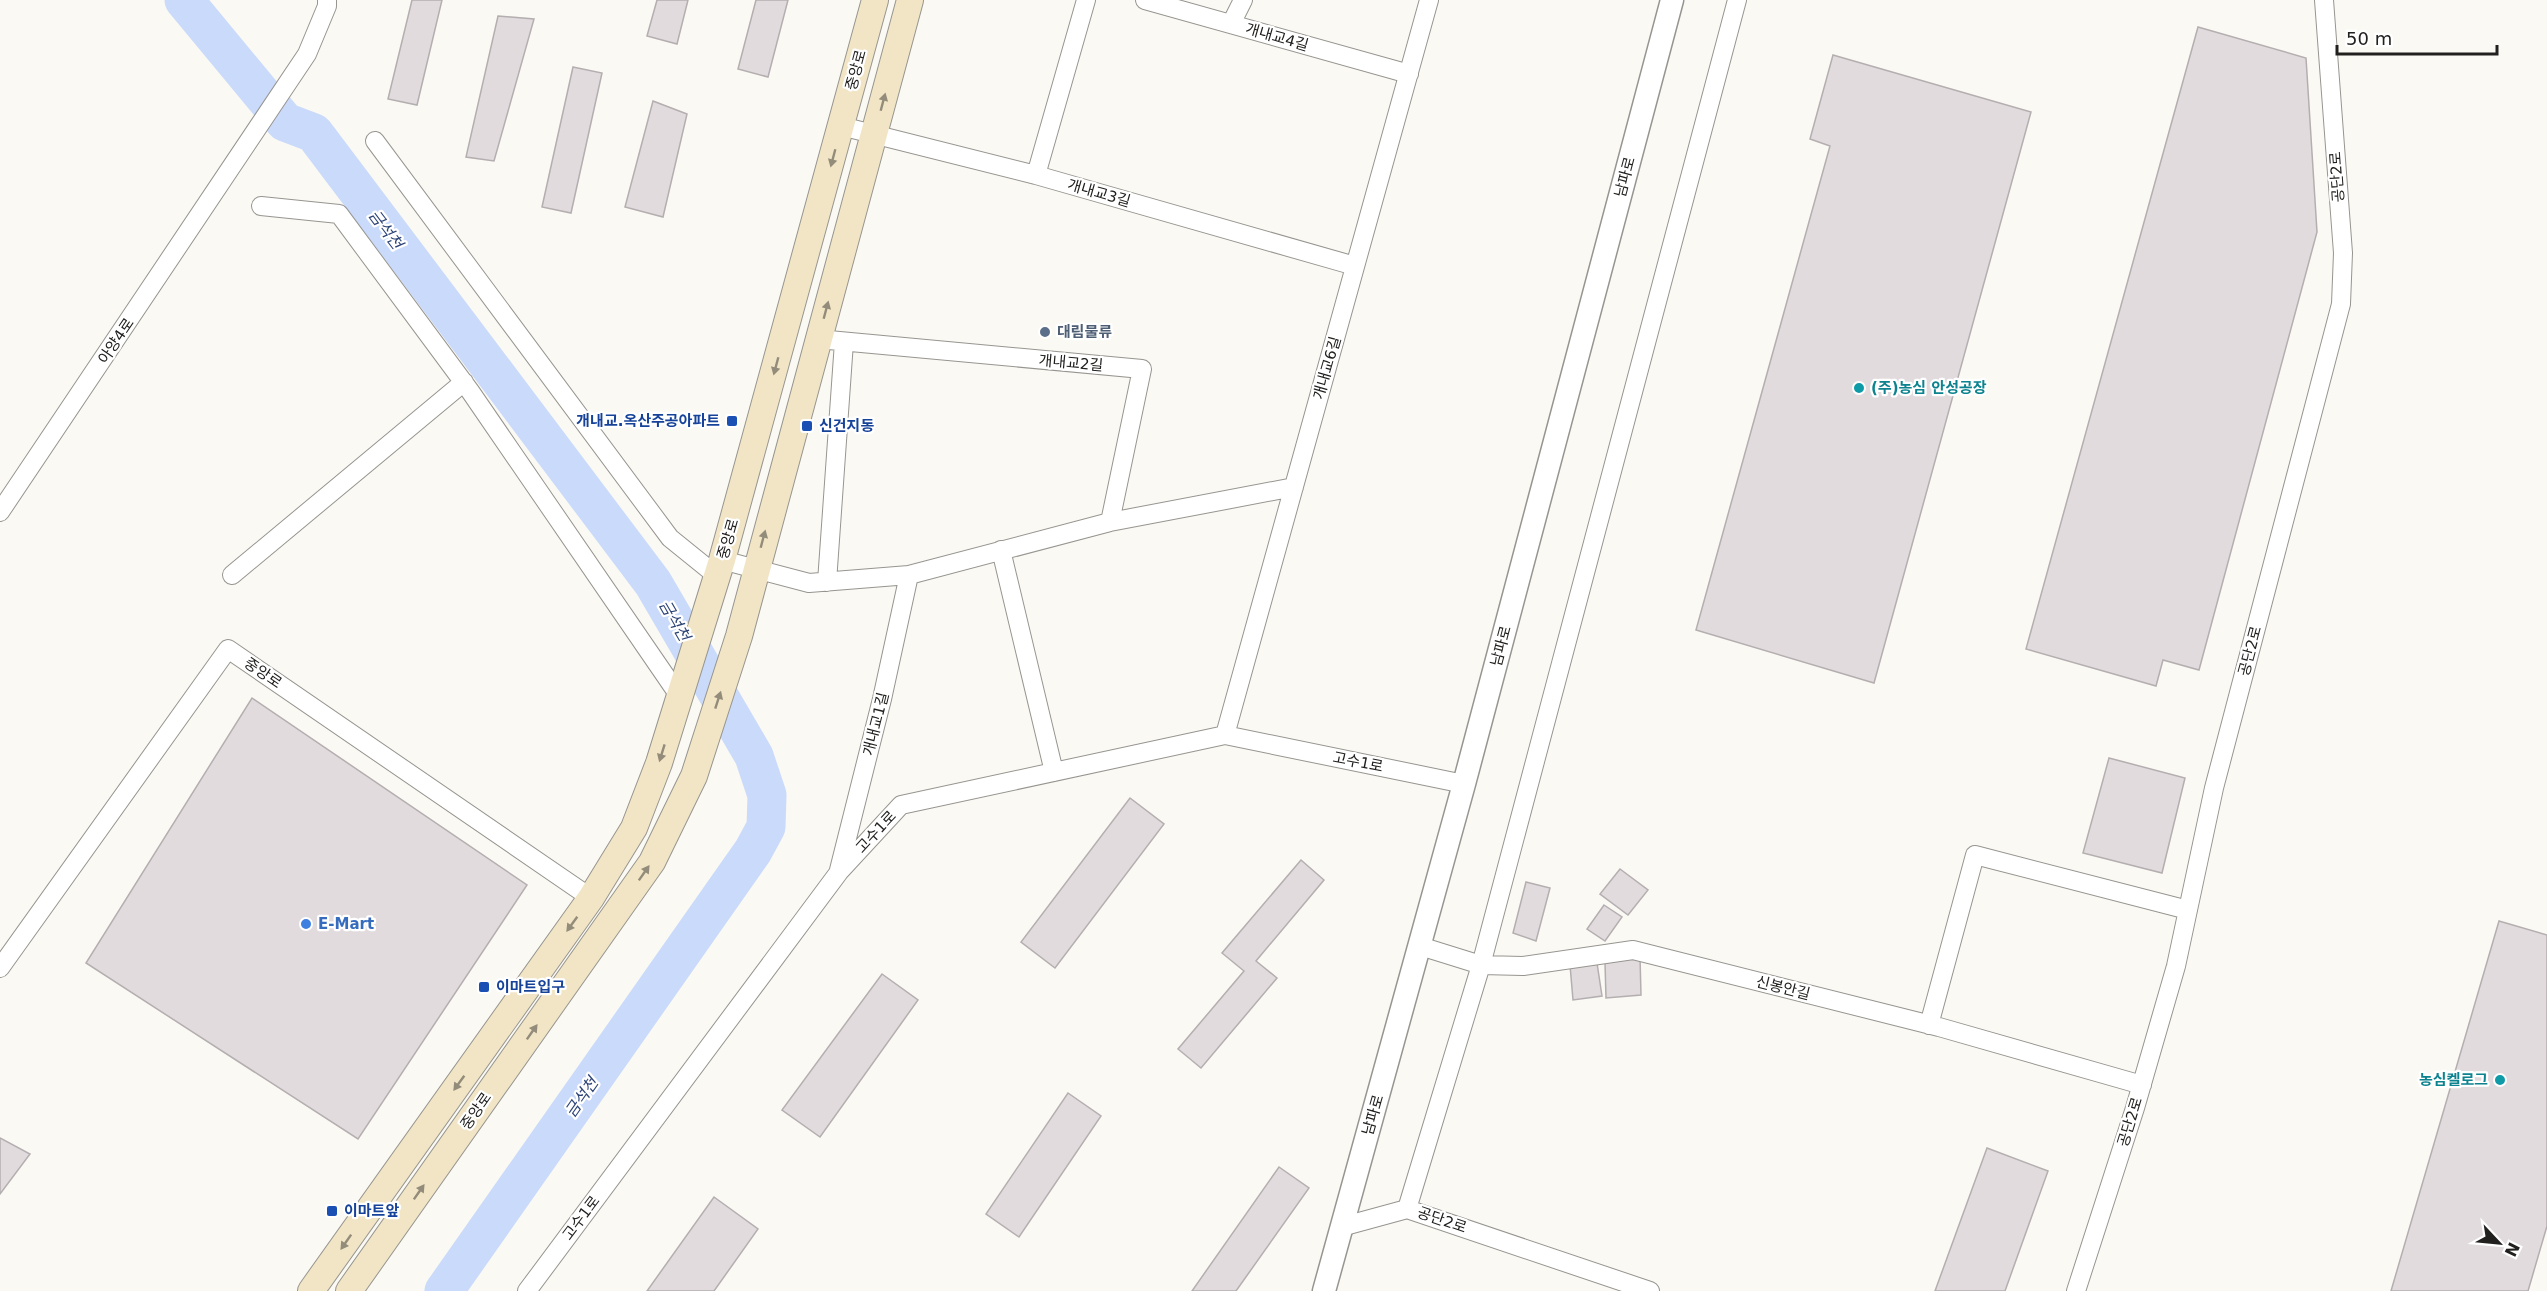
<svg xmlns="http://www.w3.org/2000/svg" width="2547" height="1291" font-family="'DejaVu Sans','Noto Sans KR',sans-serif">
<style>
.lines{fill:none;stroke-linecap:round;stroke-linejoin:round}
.river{stroke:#cadafb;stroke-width:39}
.building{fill:#e1dbde;stroke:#b4aeb0;stroke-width:1.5}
.minor-casing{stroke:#979590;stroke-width:20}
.tertiary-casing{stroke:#979590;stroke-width:25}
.secondary-casing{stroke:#979590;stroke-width:28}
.minor{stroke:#fff;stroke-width:18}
.tertiary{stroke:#fff;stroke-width:22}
.secondary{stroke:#f1e5c5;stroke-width:26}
.oneway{fill:#938c7a}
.service-dot{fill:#5c6f8a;stroke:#fff;stroke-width:2}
.culture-dot{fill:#0f9aa8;stroke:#fff;stroke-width:2}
.transit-dot{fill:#1a4fb4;stroke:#fff;stroke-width:2}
.shop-dot{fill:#3f7fe0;stroke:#fff;stroke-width:2}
.labels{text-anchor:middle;stroke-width:4.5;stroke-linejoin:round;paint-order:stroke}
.street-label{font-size:15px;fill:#21201e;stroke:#fff}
.service-label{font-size:15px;font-weight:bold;fill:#4e5e75;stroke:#fff;text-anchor:start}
.culture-label{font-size:15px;font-weight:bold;fill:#0d838f;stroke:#fff;text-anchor:start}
.transit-label{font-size:15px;font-weight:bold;fill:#164399;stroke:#fff;text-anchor:start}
.shop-label{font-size:15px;font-weight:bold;fill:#366cbe;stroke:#fff;text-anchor:start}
.water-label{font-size:16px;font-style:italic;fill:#2d4477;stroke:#fff}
</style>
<rect width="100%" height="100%" fill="#faf9f3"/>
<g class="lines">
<path class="river" d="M184,0L285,122L314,133L653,583L754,756L767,795L766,827L753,851L444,1291"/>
</g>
<path class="building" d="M412,0H442L417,105L388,99Z
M657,0H688L677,44L647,36Z
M756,0H788L768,77L738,69Z
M498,16L534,19L494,161L466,157Z
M2198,27L2306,58L2317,232L2199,670L2163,660L2156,686L2026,649Z
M1833,55L2031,112L1874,683L1696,630L1830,146L1810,139Z
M573,67L602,73L571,213L542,207Z
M653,101L687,114L663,217L625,207Z
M252,698L527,885L358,1139L86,963Z
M2109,758L2185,778L2162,873L2083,853Z
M1130,798L1164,824L1055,968L1021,942Z
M1301,860L1324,880L1256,961L1277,978L1201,1068L1178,1049L1244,971L1222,953Z
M1620,869L1648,890L1628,915L1600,894Z
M1526,882L1550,888L1536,941L1513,933Z
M1604,905L1622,917L1605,941L1587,929Z
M2499,921L2547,935V1226L2528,1291H2391Z
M1640,957L1641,995L1606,998L1605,963Z
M1597,963L1602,996L1573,1000L1570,965Z
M882,974L918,1000L820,1137L782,1110Z
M1068,1093L1101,1116L1019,1237L986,1214Z
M0,1138L30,1154L0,1194Z
M1987,1148L2048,1171L2005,1291H1935Z
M1279,1167L1309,1188L1236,1291H1192Z
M714,1197L758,1229L714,1291H647Z"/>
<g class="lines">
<defs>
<path id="minor" d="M1145,0L1409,74
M1231,24L1243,0
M841,126L1036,175L1355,266
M375,141L670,538L717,576
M1036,175L1086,0
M261,206L339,214L470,391L680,697
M818,339L1142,369L1110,522
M0,512L307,54L327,6V0
M1001,550L1054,772
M722,560L809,583L909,575L1110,522L1294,487
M232,575L464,382
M827,582L844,342
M1225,735L1429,0
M839,870L882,699L909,575
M1420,946L1481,965L1523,966L1633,950L1939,1027L2142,1085
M0,968L228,649L591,898
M1929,1025L1975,855L2188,910
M1407,1209L1481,965L1737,0
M1407,1209L1650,1291
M1341,1227L1407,1209
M527,1291L839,872L901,805L1225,735L1464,784
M2076,1291L2135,1108L2176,966L2214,788L2341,304L2343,253L2324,0"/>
<path id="tertiary" d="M1324,1291L1464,784L1672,0"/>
<path id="secondary" d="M311,1291L591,898L634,828L659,763L722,560L875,0
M349,1291L652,862L694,776L739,636L910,0"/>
</defs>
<use href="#minor" class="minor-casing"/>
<use href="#tertiary" class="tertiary-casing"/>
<use href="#secondary" class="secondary-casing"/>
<use href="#minor" class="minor"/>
<use href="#tertiary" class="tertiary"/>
<use href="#secondary" class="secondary"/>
</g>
<defs><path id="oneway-solid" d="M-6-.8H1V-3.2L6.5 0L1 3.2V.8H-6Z" transform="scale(1.5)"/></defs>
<g class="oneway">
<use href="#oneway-solid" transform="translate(883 102) rotate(-75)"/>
<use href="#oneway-solid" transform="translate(833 158) rotate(105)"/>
<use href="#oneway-solid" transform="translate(826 310) rotate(-75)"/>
<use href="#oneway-solid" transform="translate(776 366) rotate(105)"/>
<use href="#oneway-solid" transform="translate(763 539) rotate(-75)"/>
<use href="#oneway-solid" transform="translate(718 700) rotate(-72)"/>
<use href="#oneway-solid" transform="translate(662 753) rotate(107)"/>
<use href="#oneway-solid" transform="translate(644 873) rotate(-55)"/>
<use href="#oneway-solid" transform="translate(572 924) rotate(126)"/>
<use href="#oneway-solid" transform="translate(532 1032) rotate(-55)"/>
<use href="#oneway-solid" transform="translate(459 1083) rotate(126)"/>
<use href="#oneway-solid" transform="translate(419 1192) rotate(-55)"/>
<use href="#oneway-solid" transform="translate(346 1242) rotate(125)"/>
</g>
<circle class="service-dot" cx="1045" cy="332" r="6"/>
<g class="culture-dot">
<circle cx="1859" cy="388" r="6"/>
<circle cx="2500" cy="1080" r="6"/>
</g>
<g class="transit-dot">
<rect x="726" y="415" width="12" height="12" rx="3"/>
<rect x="801" y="420" width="12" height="12" rx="3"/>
<rect x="478" y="981" width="12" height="12" rx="3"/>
<rect x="326" y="1205" width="12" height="12" rx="3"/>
</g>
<circle class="shop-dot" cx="306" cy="924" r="6"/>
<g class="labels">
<g class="street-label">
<text transform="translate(1277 37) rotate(16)" y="5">개내교4길</text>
<text transform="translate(856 70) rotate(-75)" y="5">중앙로</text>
<text transform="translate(1625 177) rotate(-75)" y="5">남파로</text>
<text transform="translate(2337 177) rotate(-94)" y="5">공단2로</text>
<text transform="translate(1099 193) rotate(16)" y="5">개내교3길</text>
<text transform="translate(116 341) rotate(-56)" y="5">아양4로</text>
<text transform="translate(1071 363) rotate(5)" y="5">개내교2길</text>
<text transform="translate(1327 368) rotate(-74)" y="5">개내교6길</text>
<text transform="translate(728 539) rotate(-74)" y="5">중앙로</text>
<text transform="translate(1501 646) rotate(-75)" y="5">남파로</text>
<text transform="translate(2250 651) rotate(-75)" y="5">공단2로</text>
<text transform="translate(263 673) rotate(34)" y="5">중앙로</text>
<text transform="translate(876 724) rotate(-76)" y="5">개내교1길</text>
<text transform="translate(1358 762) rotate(11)" y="5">고수1로</text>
<text transform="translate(876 832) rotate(-47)" y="5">고수1로</text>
<text transform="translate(1783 988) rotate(14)" y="5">신봉안길</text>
<text transform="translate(476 1111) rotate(-55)" y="5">중앙로</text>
<text transform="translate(1373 1115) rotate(-74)" y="5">남파로</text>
<text transform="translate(2130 1122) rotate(-73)" y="5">공단2로</text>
<text transform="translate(581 1218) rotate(-53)" y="5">고수1로</text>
<text transform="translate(1442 1220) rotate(19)" y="5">공단2로</text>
</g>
<g class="service-label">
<text x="1057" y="337">대림물류</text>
</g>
<g class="culture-label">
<text x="1871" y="393">(주)농심 안성공장</text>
<text x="2488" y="1085" text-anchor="end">농심켈로그</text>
</g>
<g class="transit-label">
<text x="720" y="426" text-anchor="end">개내교.옥산주공아파트</text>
<text x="819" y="431">신건지동</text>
<text x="496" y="992">이마트입구</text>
<text x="344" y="1216">이마트앞</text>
</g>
<g class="shop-label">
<text x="318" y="929">E-Mart</text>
</g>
<g class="water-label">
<text transform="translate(386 229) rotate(53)" y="6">금석천</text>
<text transform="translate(675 620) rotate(60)" y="6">금석천</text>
<text transform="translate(581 1097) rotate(-55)" y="6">금석천</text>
</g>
</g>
<g transform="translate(2499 1243) rotate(116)" stroke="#ffffff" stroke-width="4.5" paint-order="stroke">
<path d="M0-4.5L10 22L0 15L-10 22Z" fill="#21201e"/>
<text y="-9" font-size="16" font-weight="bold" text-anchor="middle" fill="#21201e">N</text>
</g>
<path d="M2337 45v9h160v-9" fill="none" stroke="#21201e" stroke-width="3"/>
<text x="2346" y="45" font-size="18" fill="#21201e" stroke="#ffffff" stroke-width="4.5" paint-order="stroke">50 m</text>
</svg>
